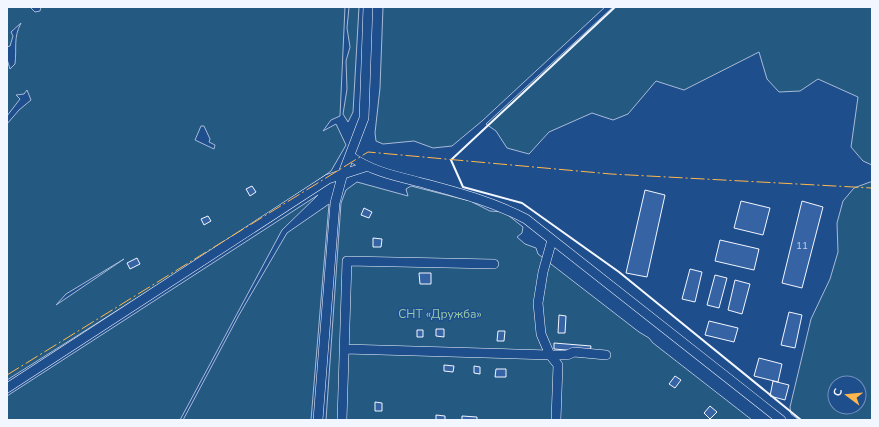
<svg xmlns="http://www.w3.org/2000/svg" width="879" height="427" font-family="'Nunito Sans',sans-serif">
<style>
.green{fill:#245a82;stroke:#a8bbd7;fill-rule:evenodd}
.building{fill:#3563a3;stroke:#f2f6ff}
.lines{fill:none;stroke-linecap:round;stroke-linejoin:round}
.minor-casing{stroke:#f2f6ff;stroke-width:10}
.minor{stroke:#1f4e8c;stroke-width:9}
.wall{stroke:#f2f6ff;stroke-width:2}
.power{stroke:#ffb74d;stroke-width:1;stroke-dasharray:14 3 2 3;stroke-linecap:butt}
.labels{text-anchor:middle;stroke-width:3;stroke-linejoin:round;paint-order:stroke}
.number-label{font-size:10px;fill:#c3d1e8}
.park-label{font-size:12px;fill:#97c8a6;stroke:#1f4e8c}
</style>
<rect width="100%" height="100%" fill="#1f4e8c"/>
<path class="green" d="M7,7H30L35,12L40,11L41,7H345L340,116L331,120L323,131L336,124L346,145L331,171L278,209L7,380V124L19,110L31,100L27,90L24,94L16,95L20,99L7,116V59L10,69L15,64C17,48 13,38 21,23L11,32L13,36L10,46L7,47ZM201,126H204L210,139L209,142L215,145L214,149L195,140ZM124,259L65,299L56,305L66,294Z
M349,7H359L353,112L348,122L343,114L347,89L346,61L350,47L347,28Z
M383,7H605L482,121L452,146L433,148L414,141L383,144L376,141L375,133L380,88Z
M613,7H872V165L863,161L851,147L858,97L818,79L800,91L779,92L767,79L759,52L684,90L656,81L628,114L613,120L592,113L549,132L529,154L507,148L496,131L486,124Z
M357,182L408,196L406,189L411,186L470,201L490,211L504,212L523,227L522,233L517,237L525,244L536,248L538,254L639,332L649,338L653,343L752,420H326L341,203L346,190Z
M870,182H872V420H799L791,414L790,407L811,319L830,279L838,252L837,223L843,201L854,188ZM835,383H859V407H835Z
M318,195L282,230L180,420H7V396Z
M329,204L311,420H183L239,315L287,233Z"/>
<path class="building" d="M252,186L256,192L250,196L246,189Z
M645,190L665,195L647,277L626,273Z
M741,201L770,208L763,235L734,228Z
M802,201L823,207L802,288L782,283Z
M364,208L372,212L369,218L361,215Z
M208,216L211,221L204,225L201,219Z
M373,238L382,239L381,247H373Z
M720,240L759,249L754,270L715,261Z
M137,258L140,264L130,269L127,263Z
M690,269L702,272L695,302L682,299Z
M419,273H431V284H420Z
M715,275L727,278L719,308L707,305Z
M735,280L750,284L742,314L728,310Z
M789,312L802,315L795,348L781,345Z
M559,315L566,316L565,333H558Z
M709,321L738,328L734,342L705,335Z
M436,329H444V337L436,336Z
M417,330H423V337H417Z
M498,331H505L504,341H497Z
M554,343L591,346L590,352L554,349Z
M759,358L782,364L778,382L754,376Z
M444,365L454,366L453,372L444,371Z
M474,366L480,367V374L474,373Z
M496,369H506V377H495Z
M675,376L681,380L675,388L669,384Z
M773,381L789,385L785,400L770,396Z
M375,402L382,403V411H375Z
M710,406L717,412L710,419L704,413Z
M436,415L445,416V420H436Z
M462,416L477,417V420H462Z"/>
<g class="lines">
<defs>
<path id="minor" d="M350,156C371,171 395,176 419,182C456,192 492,201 526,219L781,420
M552,240L543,272L538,303L541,334L550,355L558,365L556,420
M345,349L550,355H567L574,352L606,355
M7,388L328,179L365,167
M318,420L335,203L343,173L364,118L368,7
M342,420L347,261L494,264"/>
</defs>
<use href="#minor" class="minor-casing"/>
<use href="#minor" class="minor"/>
<path class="wall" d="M615,7L451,160L463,187L522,203L619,272L801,420"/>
<path class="power" d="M7,375L368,152L611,174L872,188"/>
</g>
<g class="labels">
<g class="number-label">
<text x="802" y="249">11</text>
</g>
<g class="park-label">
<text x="440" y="318">СНТ «Дружба»</text>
</g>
</g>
<rect width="879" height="427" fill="none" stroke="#f2f6ff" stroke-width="16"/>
<g transform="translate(847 395) rotate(286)"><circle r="19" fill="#1f4e8c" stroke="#7391ba"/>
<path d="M0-3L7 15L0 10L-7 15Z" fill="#ffb74d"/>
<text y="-6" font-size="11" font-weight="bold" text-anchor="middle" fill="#f2f6ff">С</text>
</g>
</svg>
